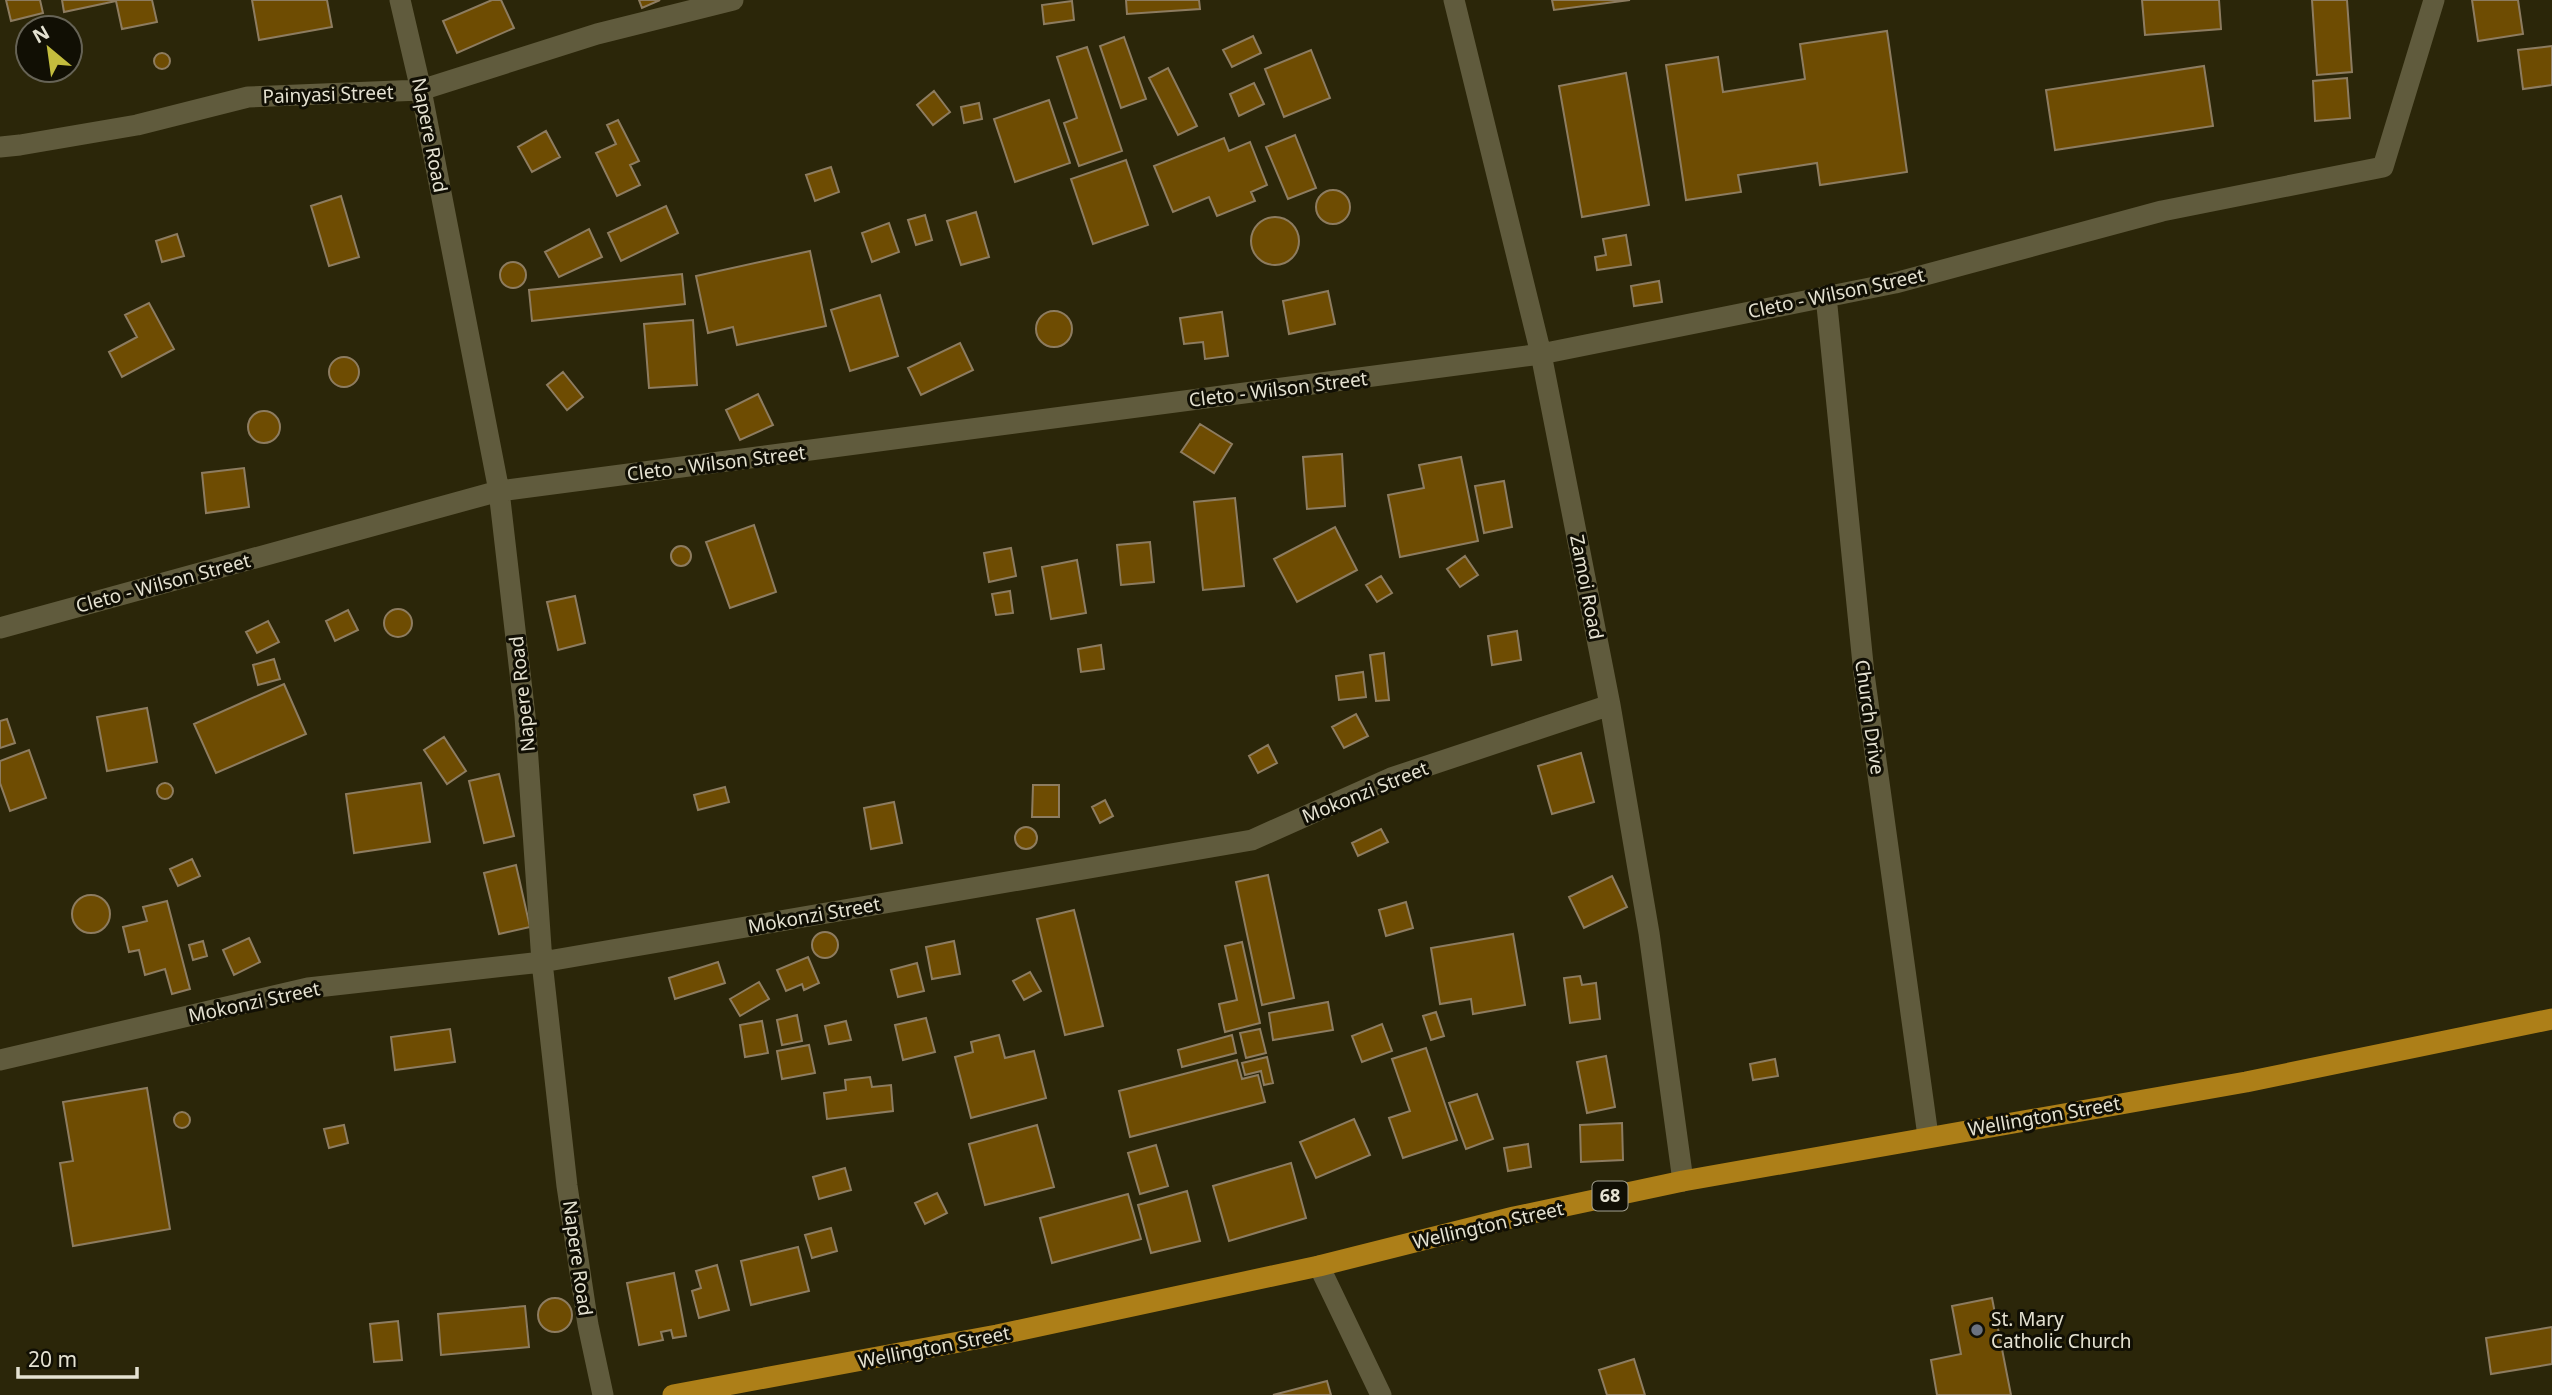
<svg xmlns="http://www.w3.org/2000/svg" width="2552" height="1395" font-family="'Noto Sans',sans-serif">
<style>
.building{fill:#6e4c02;stroke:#8d7c60;stroke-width:2}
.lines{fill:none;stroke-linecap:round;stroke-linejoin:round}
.minor{stroke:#605b3d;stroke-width:21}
.major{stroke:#ad7f18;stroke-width:21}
.worship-dot{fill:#6b7280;stroke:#110f04;stroke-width:2.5}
.labels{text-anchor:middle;stroke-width:6;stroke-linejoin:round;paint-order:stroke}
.shield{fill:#110f04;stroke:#a5a394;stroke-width:2}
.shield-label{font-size:18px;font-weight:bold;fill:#e5e2d2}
.street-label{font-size:19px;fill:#e5e2d2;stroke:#110f04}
.poi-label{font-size:19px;fill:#e5e2d2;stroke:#110f04;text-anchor:start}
</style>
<rect width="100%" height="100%" fill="#2b2609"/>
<path class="building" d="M6,0H40L43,13L11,21Z
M62,0H152L157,22L122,29L116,1L64,12Z
M252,0H327L332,27L259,40Z
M492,0H501L514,28L457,53L443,21Z
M639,0H660L642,8Z
M1126,0H1199L1200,9L1127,14Z
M1552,0H1630L1554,10Z
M2142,0H2219L2221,29L2145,35Z
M2312,0H2347L2352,72L2317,75Z
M2472,0H2518L2523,34L2478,41Z
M1072,1L1074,20L1044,24L1042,5Z
M1887,31L1907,172L1820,185L1817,163L1738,175L1741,192L1686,200L1666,65L1718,57L1723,92L1805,79L1800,44Z
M1253,36L1261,53L1232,67L1223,50Z
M1124,37L1146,99L1121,108L1100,46Z
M2552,46V85L2523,89L2518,50Z
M1087,47L1122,151L1079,166L1064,123L1077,118L1057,57Z
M1311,50L1330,98L1284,117L1265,69Z
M154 61a8 8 0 1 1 16 0a8 8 0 1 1-16 0Z
M2204,66L2213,126L2055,150L2046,90Z
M1168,68L1197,126L1178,135L1149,78Z
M1626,73L1649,205L1582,217L1559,86Z
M2347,78L2350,118L2315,121L2313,81Z
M1254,83L1264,104L1239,116L1230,94Z
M934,91L950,112L933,125L917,105Z
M1049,100L1070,163L1015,182L994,119Z
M979,103L982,119L964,123L961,107Z
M618,120L639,161L630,165L640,185L617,196L596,153L616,144L607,125Z
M546,131L560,157L532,172L518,147Z
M1295,135L1316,188L1288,199L1266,147Z
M1224,138L1229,151L1250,142L1267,185L1251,192L1255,201L1217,216L1209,197L1173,212L1154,166Z
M1126,160L1148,225L1093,244L1071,179Z
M831,167L839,192L815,201L806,175Z
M1316 207a17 17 0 1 1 34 0a17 17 0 1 1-34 0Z
M341,196L359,257L329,266L311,206Z
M666,206L678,233L621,261L608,233Z
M976,212L989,257L961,265L947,221Z
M925,215L932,240L916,245L908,220Z
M1251 241a24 24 0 1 1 48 0a24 24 0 1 1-48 0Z
M889,223L899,252L872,262L862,233Z
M589,229L602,257L559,277L545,252Z
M177,234L184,256L162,262L156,241Z
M1626,235L1631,265L1597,270L1595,257L1606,255L1603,239Z
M810,251L826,326L737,345L733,327L708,333L696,276Z
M500 275a13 13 0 1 1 26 0a13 13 0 1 1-26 0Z
M682,274L685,304L532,321L529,290Z
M1659,281L1662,302L1634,306L1631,286Z
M1328,291L1335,324L1289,334L1283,301Z
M880,295L898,356L850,371L831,310Z
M149,303L174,349L122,377L109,352L137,337L125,315Z
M1036 329a18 18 0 1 1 36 0a18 18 0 1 1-36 0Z
M1222,312L1228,356L1205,359L1203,342L1184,344L1180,318Z
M693,320L697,385L649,388L644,324Z
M960,343L973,370L921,395L908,368Z
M329 372a15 15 0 1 1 30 0a15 15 0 1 1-30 0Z
M563,372L583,397L567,410L547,385Z
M758,394L773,425L740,440L726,410Z
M248 427a16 16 0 1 1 32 0a16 16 0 1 1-32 0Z
M1200,424L1232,444L1214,473L1181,452Z
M1342,454L1345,506L1307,509L1303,457Z
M1461,457L1478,541L1400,557L1388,495L1424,488L1419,465Z
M244,468L249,507L206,513L202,473Z
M1504,481L1512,527L1484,533L1475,486Z
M1235,498L1244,586L1203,590L1194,502Z
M754,525L776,592L730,608L706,542Z
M1335,527L1357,570L1297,602L1274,559Z
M1150,542L1154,582L1121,585L1117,545Z
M671 556a10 10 0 1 1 20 0a10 10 0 1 1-20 0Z
M1011,548L1016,576L989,582L984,553Z
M1465,556L1478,575L1460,587L1447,569Z
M1077,560L1086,613L1051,619L1042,567Z
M1381,576L1392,593L1377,602L1366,585Z
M1010,591L1013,613L996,615L992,594Z
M575,596L585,643L558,650L547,602Z
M384 623a14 14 0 1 1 28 0a14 14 0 1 1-28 0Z
M348,610L358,630L335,641L326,621Z
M268,621L279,642L257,653L246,632Z
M1517,631L1521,660L1492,665L1488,636Z
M1101,645L1104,669L1081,672L1078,649Z
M1384,653L1389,700L1376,701L1370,655Z
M274,659L280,679L258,685L253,665Z
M1363,672L1366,697L1339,700L1336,676Z
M284,684L306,734L216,773L194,724Z
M147,708L157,762L107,771L97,717Z
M1356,714L1368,736L1344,748L1332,727Z
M7,719L15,743L0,748V721Z
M444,737L466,771L447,784L424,750Z
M1268,745L1277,763L1258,773L1249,756Z
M29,750L46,798L10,811L0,783V761Z
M1581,753L1594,802L1552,814L1538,766Z
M499,774L514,836L484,843L469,781Z
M157 791a8 8 0 1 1 16 0a8 8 0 1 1-16 0Z
M421,783L430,842L354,853L346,794Z
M1033,785H1059V817H1032Z
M725,787L729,802L698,810L694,795Z
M1105,800L1113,816L1100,823L1092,807Z
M894,802L902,843L871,849L864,808Z
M1015 838a11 11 0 1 1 22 0a11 11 0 1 1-22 0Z
M1381,829L1388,842L1358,856L1352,843Z
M192,859L200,876L178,886L170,869Z
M516,865L530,927L499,934L484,873Z
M1268,875L1294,998L1262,1005L1236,882Z
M1612,876L1627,907L1584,928L1569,897Z
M72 914a19 19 0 1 1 38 0a19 19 0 1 1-38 0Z
M167,901L190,989L172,994L165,969L145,975L139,950L129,952L123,927L147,921L143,907Z
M1406,902L1413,928L1386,936L1379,910Z
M1074,910L1103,1026L1065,1035L1037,919Z
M812 945a13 13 0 1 1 26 0a13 13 0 1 1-26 0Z
M1513,934L1525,1005L1473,1014L1471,999L1440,1004L1431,948Z
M249,938L260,962L234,975L223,950Z
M203,941L207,956L193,960L189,945Z
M954,941L960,974L932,979L926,947Z
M1242,942L1260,1023L1225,1032L1219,1004L1237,1000L1225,946Z
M808,957L819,983L804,990L802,984L786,991L777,970Z
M718,962L725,983L675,999L669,978Z
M917,963L924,991L898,997L891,970Z
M1030,972L1041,991L1024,1000L1013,981Z
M1580,976L1582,985L1596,983L1600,1019L1570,1023L1564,978Z
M759,982L769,999L740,1016L730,999Z
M1328,1002L1333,1030L1273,1040L1269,1013Z
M1436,1012L1444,1036L1431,1040L1423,1016Z
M797,1015L802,1041L782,1045L777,1020Z
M926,1018L935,1052L903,1060L895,1025Z
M762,1021L768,1053L745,1057L740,1025Z
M846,1021L851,1040L829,1044L825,1026Z
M1382,1024L1392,1051L1362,1062L1352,1036Z
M450,1029L455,1062L395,1070L391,1037Z
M1260,1029L1266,1053L1246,1058L1240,1033Z
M999,1035L1005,1058L1034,1051L1046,1098L971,1118L955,1057L973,1052L971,1042Z
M1232,1035L1236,1053L1182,1067L1178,1050Z
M809,1045L815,1073L782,1079L777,1051Z
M1426,1048L1457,1140L1403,1158L1389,1118L1410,1111L1392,1059Z
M1606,1056L1615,1107L1587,1113L1577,1062Z
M1267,1057L1273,1083L1264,1085L1261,1071L1245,1075L1242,1063Z
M1775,1059L1778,1076L1753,1080L1750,1064Z
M1237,1060L1242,1079L1258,1075L1265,1102L1130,1137L1119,1091Z
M870,1077L872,1087L891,1085L893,1111L827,1119L824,1093L846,1090L845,1080Z
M147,1088L170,1229L73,1246L60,1163L73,1161L63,1102Z
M1477,1094L1493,1139L1466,1149L1449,1103Z
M174 1120a8 8 0 1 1 16 0a8 8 0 1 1-16 0Z
M1354,1119L1370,1155L1316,1178L1300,1142Z
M1622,1123L1623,1160L1581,1162L1580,1125Z
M344,1125L348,1143L329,1148L324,1129Z
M1037,1125L1054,1187L985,1205L969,1144Z
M1528,1144L1531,1167L1508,1171L1504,1148Z
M1156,1145L1168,1186L1140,1194L1128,1153Z
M1291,1163L1306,1218L1229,1241L1213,1186Z
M845,1168L851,1190L819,1199L813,1177Z
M1187,1191L1200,1241L1151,1253L1138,1205Z
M937,1193L947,1213L925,1224L915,1203Z
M1128,1194L1141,1239L1052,1263L1040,1218Z
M831,1228L837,1251L812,1258L805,1235Z
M798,1247L809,1291L751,1305L741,1261Z
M717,1265L729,1310L699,1318L692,1291L701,1288L696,1271Z
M674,1273L686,1336L673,1338L671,1330L661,1332L663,1340L639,1345L627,1283Z
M1992,1298L2011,1395H1937L1931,1360L1961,1354L1952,1306Z
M538 1315a17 17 0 1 1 34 0a17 17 0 1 1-34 0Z
M525,1306L529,1347L441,1355L438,1314Z
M398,1321L402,1360L374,1362L370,1324Z
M2552,1327V1364L2491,1374L2486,1338Z
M1634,1359L1645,1395H1607L1599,1370Z
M1327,1381L1331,1395H1273Z"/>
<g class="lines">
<path class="minor" d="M400,0L421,90L499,491L525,716L542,962L567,1186L588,1325L603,1395
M1454,0L1541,354L1610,705L1649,933L1683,1181
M0,147L20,145L137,125L248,97L421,90L597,34L733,0
M1826,296L1864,674L1928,1136
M0,628L499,491L1541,354L1895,283L2162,211L2383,167L2434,0
M0,1060L308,988L542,962L1252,840L1391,778L1610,705
M1319,1266L1381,1395"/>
<path class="major" d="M673,1395L997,1335L1319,1266L1514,1217L1683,1181L2246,1082L2552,1019"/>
</g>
<circle class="worship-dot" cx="1977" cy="1330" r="7"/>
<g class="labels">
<rect class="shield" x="1592.5" y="1181.5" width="35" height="29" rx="5"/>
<g class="shield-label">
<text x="1610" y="1202">68</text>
</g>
<g class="street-label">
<text transform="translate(328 94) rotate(-2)" y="7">Painyasi Street</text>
<text transform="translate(430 135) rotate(79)" y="7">Napere Road</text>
<text transform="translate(1836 293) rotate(-12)" y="7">Cleto - Wilson Street</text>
<text transform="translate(1278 389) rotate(-7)" y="7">Cleto - Wilson Street</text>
<text transform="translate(716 463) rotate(-7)" y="7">Cleto - Wilson Street</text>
<text transform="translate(163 583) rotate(-15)" y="7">Cleto - Wilson Street</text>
<text transform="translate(1587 587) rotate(79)" y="7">Zamoi Road</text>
<text transform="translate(522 694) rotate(-96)" y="7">Napere Road</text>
<text transform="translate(1870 717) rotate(82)" y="7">Church Drive</text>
<text transform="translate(1365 792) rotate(-22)" y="7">Mokonzi Street</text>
<text transform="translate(814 915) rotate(-10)" y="7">Mokonzi Street</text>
<text transform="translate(254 1002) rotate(-12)" y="7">Mokonzi Street</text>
<text transform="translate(2044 1116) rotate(-10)" y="7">Wellington Street</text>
<text transform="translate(1488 1225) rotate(-13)" y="7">Wellington Street</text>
<text transform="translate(578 1258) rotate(82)" y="7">Napere Road</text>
<text transform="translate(934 1347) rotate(-11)" y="7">Wellington Street</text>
</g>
<g class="poi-label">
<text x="1991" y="1326">St. Mary<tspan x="1991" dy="22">Catholic Church</tspan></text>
</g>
</g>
<g transform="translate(49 49) rotate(331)"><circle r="33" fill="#110f04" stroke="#666356" stroke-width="2"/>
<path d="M0-5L12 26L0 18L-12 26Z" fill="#c4bd3e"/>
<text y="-10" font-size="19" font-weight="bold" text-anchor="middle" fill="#e5e2d2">N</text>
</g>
<path d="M18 1367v10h119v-10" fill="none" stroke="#e5e2d2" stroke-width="3.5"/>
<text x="28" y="1367" font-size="21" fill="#e5e2d2" stroke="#110f04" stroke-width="5" paint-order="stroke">20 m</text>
</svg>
